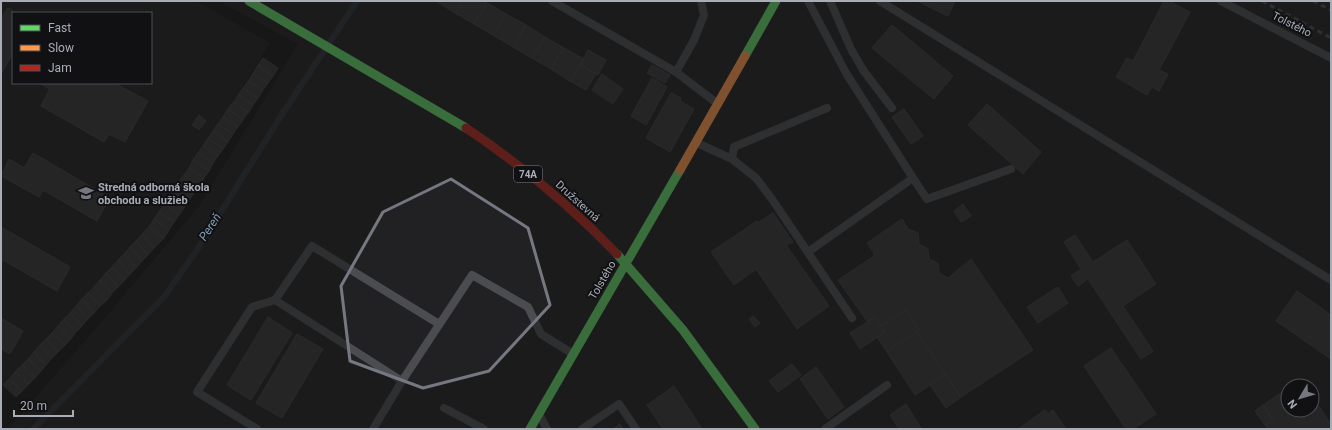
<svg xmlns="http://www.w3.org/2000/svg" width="1332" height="430" font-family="Roboto,sans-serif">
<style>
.built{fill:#212123;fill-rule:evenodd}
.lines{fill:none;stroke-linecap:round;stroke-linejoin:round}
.stream{stroke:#2a3239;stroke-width:6}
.building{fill:#353536;stroke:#3f4043}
.lane{stroke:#4b4c50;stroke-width:8}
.fast{stroke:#63d668;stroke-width:9}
.slow{stroke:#ff974d;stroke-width:9}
.jam{stroke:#b3261e;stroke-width:9}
.rail{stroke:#4b4c4f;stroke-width:3;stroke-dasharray:5 4;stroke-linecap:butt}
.marked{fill:none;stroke:#757880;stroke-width:3;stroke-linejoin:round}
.labels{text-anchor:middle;stroke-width:4;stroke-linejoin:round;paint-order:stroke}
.shield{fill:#111113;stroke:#7b7e86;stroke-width:1}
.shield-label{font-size:10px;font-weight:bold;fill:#a8adb8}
.street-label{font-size:11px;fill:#a8adb8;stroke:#111113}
.poi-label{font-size:11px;font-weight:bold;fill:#a8adb8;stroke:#111113;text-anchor:start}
.water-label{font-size:12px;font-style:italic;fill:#7f9bb3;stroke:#111113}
</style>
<rect width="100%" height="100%" fill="#171717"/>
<path class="built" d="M1,1H196L270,43L233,102L149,227L1,387ZM13,13H151V83H13Z
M219,1H1331V429H8L104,319L200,205L298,44ZM1288,386H1312V410H1288Z"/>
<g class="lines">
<path class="stream" d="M33,429L164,297L199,247L281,116L357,1"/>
</g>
<path class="building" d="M436,1H462L455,13Z
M462,1H483L487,3L474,24L455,13Z
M917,1H955L948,16Z
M1164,1H1169L1190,12L1159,70L1168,74L1159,91L1152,87L1147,95L1116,77L1127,58L1133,61Z
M487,3L506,14L493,35L474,24Z
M9,8L15,13H13V53L1,74V19L7,9Z
M506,14L526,25L513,47L493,35Z
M526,25L545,37L532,58L513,47Z
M892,25L953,76L934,99L872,48Z
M545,37L564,48L551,69L532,58Z
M564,48L584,59L570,81L551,69Z
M588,50L606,60L598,75L580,65Z
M263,58L278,68L273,76L258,65Z
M258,65L273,76L268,83L253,73Z
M580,65L596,74L586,90L570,81Z
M652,65L670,75L665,83L647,73Z
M253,73L268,83L263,90L248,81Z
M602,74L623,89L613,104L592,90Z
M652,78L667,87L646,125L631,116Z
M248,81L263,90L258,98L243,88Z
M39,83H114L148,101L125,142L109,134L104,142L41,106L50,89Z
M243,88L258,98L253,105L238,95Z
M671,93L681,98L680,101L694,109L670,152L646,138Z
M238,95L253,105L248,113L234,102Z
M233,102L248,112L243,120L228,109Z
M987,104L1041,152L1023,174L968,125Z
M228,109L243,120L238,127L223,117Z
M904,109L923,136L911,144L892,117Z
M199,115L206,121L199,130L192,125Z
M223,117L238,127L233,134L218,124Z
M218,124L233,134L228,142L213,131Z
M213,131L228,142L223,149L208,138Z
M208,138L223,149L218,156L203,146Z
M203,146L218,156L213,163L198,153Z
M33,153L110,198L97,221L43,190L39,197L1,176L9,159L24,168Z
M198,153L213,163L209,171L193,160Z
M193,160L209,171L204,178L189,168Z
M189,168L204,178L199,186L184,175Z
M184,175L199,186L194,193L178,183Z
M178,183L194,193L189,200L174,190Z
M174,190L189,200L184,208L169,197Z
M169,197L184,208L179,215L164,204Z
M164,204L179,215L174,222L159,212Z
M963,204L971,216L961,222L954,211Z
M159,212L174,222L169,230L154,219Z
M773,213L793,242L786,245L829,306L797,329L756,269L734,285L711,252L757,221L758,223Z
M154,219L169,230L164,238L149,227Z
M902,219L908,229L918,233L919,244L928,249L929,259L938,263L939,273L948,278L971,259L1033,350L961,397L917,332L919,330L906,310L881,326L875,317L867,321L838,280L874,256V253L867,243Z
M1,227L70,267L57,291L3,260L1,264Z
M149,227L164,238L154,248L142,234Z
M142,234L154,248L148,255L136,241Z
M1075,235L1093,262L1127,240L1156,284L1123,306L1153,351L1141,359L1088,279L1078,286L1071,276L1081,269L1064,242Z
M136,241L148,255L142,261L130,247Z
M130,247L142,261L136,268L124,254Z
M124,254L136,268L130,274L118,260Z
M118,260L130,274L125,280L112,267Z
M112,267L125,280L118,287L106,273Z
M106,273L118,287L112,293L100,280Z
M100,280L112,293L107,300L94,287Z
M94,287L107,300L100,306L88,293Z
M1058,287L1068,303L1038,323L1027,307Z
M1297,291L1331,315V359L1276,321Z
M88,293L100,306L94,313L82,299Z
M82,299L94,313L88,319L76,306Z
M76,306L88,319L82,326L70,313Z
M906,310L919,330L887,352L877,337L885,332L881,326Z
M70,313L82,326L76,332L64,319Z
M753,316L760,323L755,327L749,319Z
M268,317L292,333L251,400L227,385Z
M875,317L885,332L860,349L850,333Z
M1,318L23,331L10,354L1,349Z
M64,319L76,332L71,339L58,326Z
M58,326L71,339L65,345L52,333Z
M917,332L945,375L915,395L887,352Z
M52,333L65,345L58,352L46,339Z
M297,334L323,349L282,418L256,403Z
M46,339L58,352L52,358L40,345Z
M40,345L52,358L46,365L34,352Z
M1111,348L1156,414L1133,429H1126L1084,366Z
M34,352L46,365L41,371L28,359Z
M28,359L41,371L35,378L22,365Z
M792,364L801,375L778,392L769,381Z
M22,365L35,378L29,384L15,372Z
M816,367L844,407L828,419L800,379Z
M15,372L29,384L22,391L9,379Z
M945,375L961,397L946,408L930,385Z
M9,379L22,391L16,397L3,385Z
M674,386L702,429H663L647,405Z
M1288,388V410H1312V396L1331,424V429H1268L1265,425L1273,421L1263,405Z
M906,404L921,428L919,429H899L890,415Z
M1263,405L1273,421L1265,425L1255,411Z
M1045,410L1048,414L1053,410L1066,429H1018Z
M620,424L623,429H613Z"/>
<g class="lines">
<path class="lane" d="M552,1L676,72L718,104
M808,1L846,73L913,178L808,252
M830,1L851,49L863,70L892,108
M880,1L1331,280
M1221,1L1331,58
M676,72L694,40L704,15L701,1
M697,143L732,159L756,178L772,199L852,318
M732,159L734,147L827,108
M913,178L927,199L1011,169
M275,300L312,246L439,324
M402,381L472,275L528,307L541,334L573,354
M444,408L484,429
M540,416L547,429
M257,429L197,392L252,307L275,300L402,381L373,429
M582,429L619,404L636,429
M825,429L887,385"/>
<path class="fast" d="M249,1L466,128
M745,56L776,1
M617,254L683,330L755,429
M530,429L680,170"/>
<path class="slow" d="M680,170L745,56"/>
<path class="jam" d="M466,128C521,165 572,207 617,254"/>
<path class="rail" d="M1262,1L1331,38
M1313,1L1331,10"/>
</g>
<path d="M0 0H1332V430H0ZM451,179L528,228L550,305L489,371L423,388L350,361L341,286L383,212Z" fill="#171717" fill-opacity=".55" fill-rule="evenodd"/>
<path class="marked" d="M451,179L528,228L550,305L489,371L423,388L350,361L341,286L383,212Z"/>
<defs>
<symbol id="school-bare" viewBox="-9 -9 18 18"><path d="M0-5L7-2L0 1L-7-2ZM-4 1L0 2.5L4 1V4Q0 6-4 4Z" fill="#757880" stroke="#111113" stroke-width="2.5" paint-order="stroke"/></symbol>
</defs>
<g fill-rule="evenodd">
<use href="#school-bare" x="75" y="182" width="22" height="22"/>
</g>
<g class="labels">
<rect class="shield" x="514" y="166" width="28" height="16" rx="3"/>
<g class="shield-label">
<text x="528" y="178">74A</text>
</g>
<g class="street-label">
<text transform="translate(1292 24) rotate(27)" y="4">Tolstého</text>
<text transform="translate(578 201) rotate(42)" y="4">Družstevná</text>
<text transform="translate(602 280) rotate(-60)" y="4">Tolstého</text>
</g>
<g class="poi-label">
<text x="98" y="191">Stredná odborná škola<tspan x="98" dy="13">obchodu a služieb</tspan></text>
</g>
<g class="water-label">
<text transform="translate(210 227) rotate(-57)" y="4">Pereň</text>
</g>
</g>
<rect width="1332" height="430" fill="none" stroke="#a8adb8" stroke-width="4"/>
<rect x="12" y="12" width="140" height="72" fill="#111113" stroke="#4d4f55"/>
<rect x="20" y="25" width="20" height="6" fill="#63d668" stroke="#4d4f55"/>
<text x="48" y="32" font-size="12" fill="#a8adb8">Fast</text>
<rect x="20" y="45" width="20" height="6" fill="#ff974d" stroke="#4d4f55"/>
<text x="48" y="52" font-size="12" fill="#a8adb8">Slow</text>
<rect x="20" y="65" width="20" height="6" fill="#b3261e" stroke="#4d4f55"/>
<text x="48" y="72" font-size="12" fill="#a8adb8">Jam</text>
<g transform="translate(1300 398) rotate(232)"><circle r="19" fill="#111113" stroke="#4d4f55"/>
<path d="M0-3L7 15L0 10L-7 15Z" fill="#757880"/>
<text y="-6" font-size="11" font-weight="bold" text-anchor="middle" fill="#a8adb8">N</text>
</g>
<path d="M14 410v6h59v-6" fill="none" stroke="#a8adb8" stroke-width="2"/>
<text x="20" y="410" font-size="12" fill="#a8adb8" stroke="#111113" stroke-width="3" paint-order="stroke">20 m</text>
</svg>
